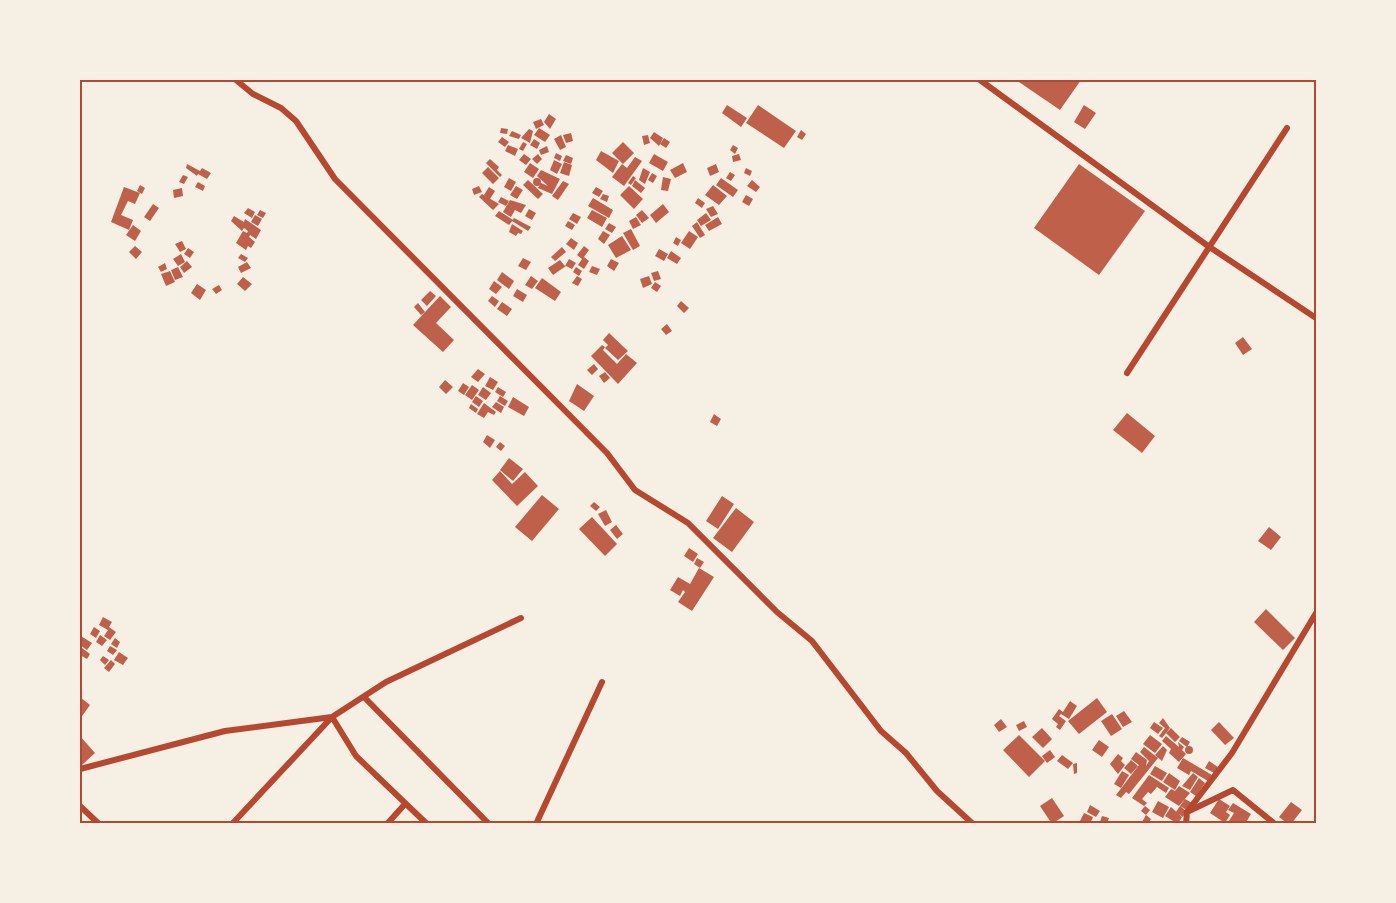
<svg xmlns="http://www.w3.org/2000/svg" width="1396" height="903" font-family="Literata,serif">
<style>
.building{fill:#bf614a}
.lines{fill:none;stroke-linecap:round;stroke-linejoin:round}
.minor{stroke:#b5482f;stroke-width:6}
.neatline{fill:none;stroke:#b5482f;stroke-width:2}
</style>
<rect width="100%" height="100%" fill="#f6efe4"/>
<path class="building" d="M1016,80H1081L1060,110Z
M727,105L747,118L741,127L722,113Z
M758,105L796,131L784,148L746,123Z
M1084,105L1096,113L1085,129L1074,122Z
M549,114L556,119L550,129L544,122Z
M541,119L544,125L536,129L533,122Z
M501,128L508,129L507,134L500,133Z
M539,128L550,135L545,142L534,135Z
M529,129L533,131L530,143L521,138Z
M801,130L806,134L802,140L797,137Z
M512,131L521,135L519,139L509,136Z
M654,132L663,138L659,146L650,138Z
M571,133L573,141L566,143L563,135Z
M561,135L566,147L560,150L554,139Z
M648,135L650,143L644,145L642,136Z
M502,137L509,142L505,147L498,142Z
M664,138L670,142L666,148L660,144Z
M534,139L540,143L537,149L530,145Z
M523,142L527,144L523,151L519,149Z
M623,142L634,153L623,164L612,153Z
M508,145L518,149L515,156L505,151Z
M733,145L738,148L735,154L730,150Z
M547,146L549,152L541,155L539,150Z
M601,151L619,161L613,173L596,160Z
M556,153L562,156L560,161L554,158Z
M524,154L531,159L526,165L519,160Z
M538,154L542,159L537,164L532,159Z
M654,154L668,162L663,171L649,163Z
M739,154L741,160L733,162L732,156Z
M566,155L573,158L571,164L563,161Z
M635,157L642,161L624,186L612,177L622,164L627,168Z
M490,159L499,167L497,170L502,175L500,177L486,163Z
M554,160L562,164L557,174L550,170Z
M564,162L572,165L569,176L560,173Z
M530,163L539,169L533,178L524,172Z
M683,163L687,172L675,178L670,170Z
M187,164L200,171L202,168L211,173L207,179L198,174L197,176L186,168Z
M716,164L719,172L710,176L707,168Z
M1079,164L1145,211L1099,275L1034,228Z
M488,167L499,178L493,184L482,173Z
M643,168L650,172L645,184L639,180Z
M746,168L752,171L750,176L744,173Z
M541,170L560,179L552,194L538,188L541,183L548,186L537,176Z
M730,172L735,175L731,181L726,178Z
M652,173L657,176L653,183L648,180Z
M183,175L188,177L184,184L179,182Z
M633,176L636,178L631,185L628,183Z
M663,177L671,179L668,191L661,190Z
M509,178L516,182L511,191L504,187Z
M721,178L738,190L733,197L716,185Z
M533 182a4 4 0 1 1 8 0a4 4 0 1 1-8 0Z
M528,180L543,194L538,199L523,185Z
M635,180L645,188L641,193L632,186Z
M752,180L760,187L756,192L747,186Z
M563,181L569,184L558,200L552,196Z
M198,182L205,186L203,191L195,187Z
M140,185L145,188L142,194L137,191Z
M713,185L727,196L719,205L705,195Z
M479,186L482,192L474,195L472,189Z
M516,186L523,190L517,199L510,195Z
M629,186L643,199L634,209L620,195Z
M124,187L140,193L135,204L128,201L121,215L133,220L129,230L111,222Z
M489,187L495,191L490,199L484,195Z
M596,187L603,191L599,197L592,193Z
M182,188L183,196L174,198L173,190Z
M482,194L499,204L493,210L479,197Z
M603,194L609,196L607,202L600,199Z
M746,195L753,199L749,206L742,202Z
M501,197L509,201L506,206L498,202Z
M593,198L613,210L609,218L588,206Z
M698,198L705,203L702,208L695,203Z
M510,200L526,205L521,213L515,210L511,217L503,212Z
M153,204L159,208L150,221L144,217Z
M663,204L669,212L656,223L650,215Z
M713,206L718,214L711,217L706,209Z
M248,208L255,212L252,218L244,213Z
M529,209L536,213L532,220L525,216Z
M260,210L266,213L263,218L257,215Z
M592,210L607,218L602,227L587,218Z
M642,210L649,218L642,223L636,215Z
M499,211L513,220L509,225L495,216Z
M573,213L581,217L577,224L569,219Z
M706,213L711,220L701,226L697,220Z
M255,215L262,219L258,226L251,222Z
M234,216L244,222L245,219L261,230L256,239L250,235L249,237L255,242L251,248L248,246L246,250L236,243L243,231L247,233L248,231L244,228L242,231L231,221Z
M636,217L641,225L633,229L629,221Z
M718,217L722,224L709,231L705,225Z
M514,218L531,227L528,231L512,221Z
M568,221L575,225L572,230L565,226Z
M697,222L705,235L700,238L692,226Z
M609,223L616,227L612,233L605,229Z
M512,224L523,231L521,234L518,233L516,236L509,232Z
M133,225L141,231L135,241L126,235Z
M631,229L640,246L633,250L623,233Z
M603,231L610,235L604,244L598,239Z
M689,231L698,237L690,249L681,243Z
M622,236L631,250L616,258L608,245Z
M676,237L681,240L678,246L673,243Z
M571,238L578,243L574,250L566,244Z
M182,241L186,249L180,252L175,244Z
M135,246L142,252L136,259L129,252Z
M584,246L589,250L584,257L589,261L584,269L578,265L582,259L577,255Z
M562,247L566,252L555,261L551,257Z
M188,248L194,252L190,258L184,254Z
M659,249L668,254L664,261L655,256Z
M671,251L681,258L677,264L667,258Z
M181,254L185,262L178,266L173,259Z
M241,254L248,258L245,262L238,258Z
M523,258L531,262L526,270L518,266Z
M569,259L576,263L572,269L566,266L553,275L548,268L560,260L565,266Z
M611,259L619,263L614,271L607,266Z
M187,261L192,267L184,273L180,267Z
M247,262L251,268L241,273L238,267Z
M165,263L167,269L161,272L158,267Z
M592,266L600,269L597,275L589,272Z
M178,267L183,277L175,280L171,270Z
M576,267L582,271L579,276L573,272Z
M170,271L175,282L166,286L161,274Z
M658,271L661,279L654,281L651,273Z
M502,272L514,281L509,289L497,280Z
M531,276L538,281L532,289L525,285Z
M577,276L582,279L578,286L572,283Z
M649,276L652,284L643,288L640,279Z
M243,277L252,284L245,291L237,284Z
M542,278L561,292L555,301L535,288Z
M494,281L502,287L496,294L489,289Z
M655,282L661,286L657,292L651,288Z
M197,284L206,290L200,300L191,293Z
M219,285L222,290L216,294L212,289Z
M517,289L527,295L523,302L513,296Z
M430,291L436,296L427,306L421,300Z
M440,296L451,307L436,323L454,340L443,352L413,325Z
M492,296L499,301L495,307L488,301Z
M681,301L689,308L684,313L677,306Z
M502,302L512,309L507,316L497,309Z
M418,303L425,312L421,315L414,307Z
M667,324L672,331L666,335L661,329Z
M609,333L628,351L618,360L605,348L608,345L603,340Z
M1243,337L1252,349L1243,355L1235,343Z
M602,345L605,347L603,350L617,364L626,354L637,363L618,384L591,356Z
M594,364L598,369L592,375L587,370Z
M478,369L485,374L478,382L471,377Z
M605,372L610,378L604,383L599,376Z
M490,377L498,382L493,390L485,386Z
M445,380L453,387L446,394L439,387Z
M463,383L469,387L464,395L458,391Z
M577,384L594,396L584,411L569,401Z
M472,385L479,390L472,400L465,395Z
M483,387L491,393L486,400L478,395Z
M498,387L506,392L503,397L495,392Z
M476,396L483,401L479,407L472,402Z
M500,396L508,401L505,406L497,401Z
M513,397L529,407L524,416L508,407Z
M496,402L504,407L501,413L492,407Z
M484,403L496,412L494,415L488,412L484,418L477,414Z
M471,404L478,409L476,413L469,408Z
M1127,413L1155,436L1142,453L1113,430Z
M714,414L721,419L717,426L710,422Z
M487,435L495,440L490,448L483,442Z
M500,442L505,446L501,451L496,447Z
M509,458L523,469L513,481L500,470Z
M500,471L512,484L525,472L538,486L517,506L492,480Z
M542,495L559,509L532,541L515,527Z
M722,496L734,504L718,529L706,521Z
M594,502L600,507L596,511L590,506Z
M736,508L754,522L732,552L713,538Z
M606,510L612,522L605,526L598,514Z
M592,517L617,544L605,556L579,529Z
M616,525L623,534L617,539L610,530Z
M1269,527L1281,537L1271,550L1258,541Z
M689,548L698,554L693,562L684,556Z
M697,558L704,562L700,568L694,564Z
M699,568L714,577L692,611L678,602L685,592L683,590L680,596L670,590L678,577L690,584Z
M1266,609L1295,638L1283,650L1254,622Z
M103,617L112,622L109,627L116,632L110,640L104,636L108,630L99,625Z
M94,627L100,631L96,638L90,634Z
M100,635L107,640L102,646L96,642Z
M81,636L92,643L87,650L80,645Z
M115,638L120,642L117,648L111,644Z
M110,646L117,650L113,655L107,651Z
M82,648L90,654L87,659L80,655Z
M119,652L128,658L123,665L114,660Z
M103,656L109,660L105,665L100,660Z
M111,660L115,664L109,672L104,668Z
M80,697L90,705L80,719Z
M1097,698L1107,712L1079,734L1068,721Z
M1070,701L1077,706L1069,719L1061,714L1059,716L1066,721L1060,730L1056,727L1058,724L1052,719L1059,709L1063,712Z
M1124,711L1132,722L1123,727L1116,716Z
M1112,714L1122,729L1111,736L1101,721Z
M1163,718L1170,728L1162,738L1159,736L1165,728L1159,723Z
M1001,719L1007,727L999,732L994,725Z
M1024,721L1027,727L1019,731L1016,725Z
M1154,722L1163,728L1158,734L1150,728Z
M1219,722L1234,738L1225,745L1211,730Z
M1042,728L1052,739L1043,748L1032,737Z
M1171,728L1180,737L1175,742L1166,733Z
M1019,735L1045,761L1029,777L1003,750Z
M1150,735L1162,744L1155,753L1143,744Z
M80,736L95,753L82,765L80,762Z
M1166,736L1179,747L1178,742L1184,747L1182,750L1186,754L1179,762L1169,753L1171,749L1162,741Z
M1182,737L1190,742L1187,747L1179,741Z
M1099,740L1109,747L1102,757L1092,750Z
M1163,746L1167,750L1162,761L1155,755Z
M1185 750a4 4 0 1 1 8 0a4 4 0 1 1-8 0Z
M1144,747L1158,758L1129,794L1126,792L1121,798L1116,795L1139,765L1131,759L1136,752L1147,760L1146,766L1149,761L1140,752Z
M1050,750L1055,757L1047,763L1042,756Z
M1118,754L1123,758L1121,761L1125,765L1118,774L1110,764Z
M1062,755L1073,763L1068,769L1057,761Z
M1183,758L1212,775L1208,781L1191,771L1189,775L1177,768Z
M1131,760L1138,766L1131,774L1124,768Z
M1209,761L1218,767L1214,773L1205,768Z
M1077,763V773L1074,774L1073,764Z
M1155,766L1167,773L1162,781L1150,774Z
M1122,771L1129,775L1121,788L1114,784Z
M1169,773L1180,781L1175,790L1163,782Z
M1193,773L1198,777L1190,790L1182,786Z
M1149,775L1169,788L1166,793L1157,787L1151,794L1148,792L1142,799L1147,803L1144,806L1132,798Z
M1199,778L1205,783L1196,796L1190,792Z
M1179,786L1190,793L1179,806L1165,797L1171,789L1175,791Z
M1052,798L1064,816L1052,824L1040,806Z
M1185,799L1192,803L1187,810L1180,806Z
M1219,799L1230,806L1226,812L1230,815L1225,823L1210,813Z
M1158,801L1169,807L1163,818L1152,812Z
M1291,802L1302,810L1291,824H1288L1279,817Z
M1233,803L1251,814L1245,824H1227L1234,813L1228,810Z
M1090,805L1100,811L1096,817L1087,812Z
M1145,806L1150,810L1146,815L1141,811Z
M1180,806L1186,811L1183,817L1176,812Z
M1171,807L1182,817L1178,824L1165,816Z
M1084,813L1093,817L1090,824L1080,821Z
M1146,815L1151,819L1148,824L1142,822Z
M1102,816L1109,818L1107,824L1100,822Z"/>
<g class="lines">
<path class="minor" d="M236,80L253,94L281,108L296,121L335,179L607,453L635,490L688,523L777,612L812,641L881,731L906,753L937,791L973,824
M980,80L1208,246L1316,318
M1127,373L1287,128
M364,697L489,824
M80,769L225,731L332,717L356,756L427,824
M80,806L99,824
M1187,812L1233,790L1275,824
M232,824L332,717L386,682L521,618
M387,824L405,804
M536,824L602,682
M1186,824L1187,812L1232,753L1316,613"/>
</g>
<rect width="1396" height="903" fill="none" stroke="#f6efe4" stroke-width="162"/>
<rect x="81" y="81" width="1234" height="741" class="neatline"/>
</svg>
